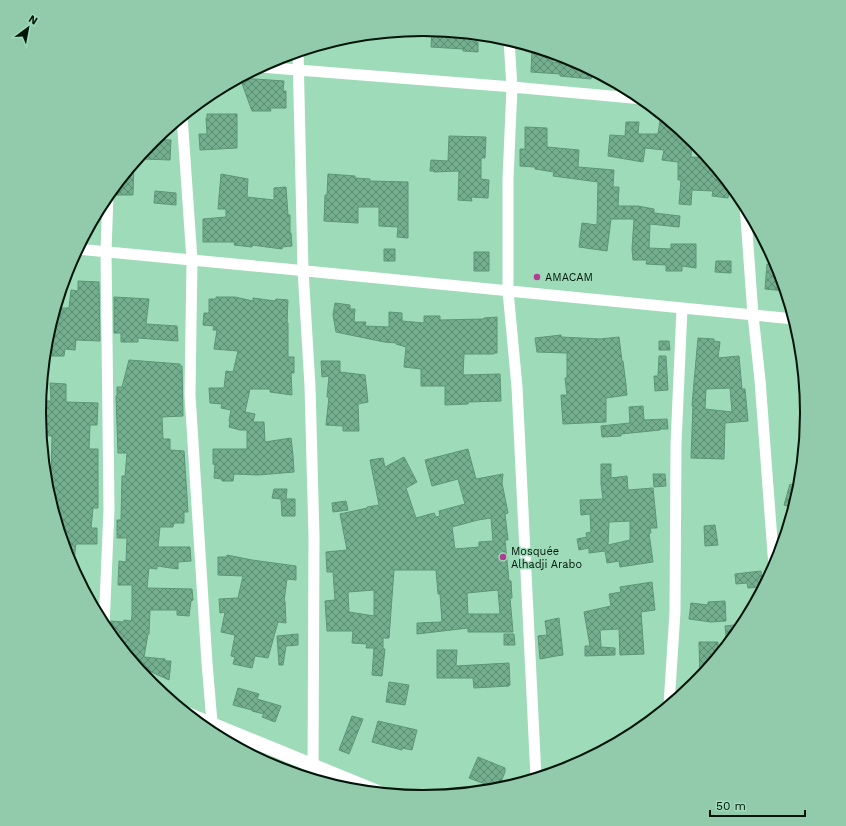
<svg xmlns="http://www.w3.org/2000/svg" width="846" height="826" font-family="'Work Sans',sans-serif">
<style>
.building{fill:url(#building-cross-hatch);stroke:#5b9676;fill-rule:evenodd}
.lines{fill:none;stroke-linecap:round;stroke-linejoin:round}
.minor{stroke:#fff;stroke-width:11}
.tertiary{stroke:#fff;stroke-width:14}
.poi-dot{fill:#b33c93;stroke:#9edbb9;stroke-width:1.5}
.labels{text-anchor:middle;stroke-width:3;stroke-linejoin:round;paint-order:stroke}
.poi-label{font-size:11px;fill:#00150a;stroke:#9edbb9;text-anchor:start}
.rim{fill:none;stroke:#00150a;stroke-width:2}
</style>
<defs>
<pattern id="building-cross-hatch" width="8" height="8" patternUnits="userSpaceOnUse"><rect width="8" height="8" fill="#73af8f"/><path d="M0 0l8 8M0 8l8-8" fill="none" stroke="#5c8d73"/></pattern>
</defs>
<rect width="100%" height="100%" fill="#9edbb9"/>
<path class="building" d="M432,30L470,34V41L478,42V52L463,51V49L431,47Z
M532,50H544L553,53L552,62L584,66L593,71L591,79L560,76V74L531,72Z
M240,78L284,81L283,91H286V108H270L271,111H252Z
M207,114H237V148L200,150L199,134H207L206,118H207Z
M661,114L676,126L675,136L689,137L692,139L691,157L708,158L730,184L728,198L712,196L713,191L692,190L691,205L679,204L681,180H678V162L662,160L664,150L645,148L643,162L608,156L610,135L625,136L626,122H639L638,134H658Z
M525,127L547,128V147L579,150L578,167L614,170L613,187H619L618,206H638L654,209V213L680,216L679,227L650,224L649,248L671,249V244H696V268L682,266V271H666V265L646,264L647,260H633L632,249L634,219H611L607,251L579,247L582,223L597,225L598,182L553,176L554,172L535,169V167L520,166V149H525Z
M449,136L486,137L485,158H481V179L489,180L488,198L471,197L472,201L458,200L459,171L434,172V171H430L431,160L448,161Z
M154,139L171,140L170,160L144,159L145,149Z
M134,163L133,195H115L114,191L113,189Z
M221,174L248,179L247,197L274,200V188L286,187L288,215H290V233H291L292,246L282,247V249L252,245V247L234,245L235,242H203V219L226,217V209H218Z
M328,174L355,176V178L370,179V181L408,182V238L397,237L398,227L379,226V207H358V223L324,221L325,195H327Z
M155,191L176,193V205L154,203Z
M384,249H395V261H384Z
M474,252H489V271H474Z
M716,261H731V273L715,272Z
M767,264L777,265L785,291L765,289Z
M78,281L99,282L100,341L76,340L75,350L65,349L64,356H52L53,318H60V308H69L71,290L78,291Z
M114,297L149,299L146,324L177,326L178,341L138,338V342H121V333H114Z
M216,297H235L253,301V298L275,301L276,299L288,300L287,323H288V357H294V373H291L292,395L270,392V389H250L245,412L255,414L253,422H264L265,442L291,438L293,455L294,472L258,475L234,474L233,481H222V479L214,478L215,465L213,464V449H247V430H240L229,427L230,422L229,421L231,410L221,408L222,404L210,403L209,388H224L226,371L233,372L238,351L214,349L217,330H213L214,326L203,325L204,313H209V299H216Z
M335,303L350,305V309H355L354,322H366L365,326L389,327V312L402,313V321L424,323V316H440V320L484,319V318L497,317V353H494V354H464L463,375L500,374L501,401L468,402V404L445,405V386H421V369L404,367L406,347L396,344L397,343L384,342L336,332L333,315Z
M561,335V337L600,339L619,337L622,361H623L626,385L627,395L606,398V422L563,424L561,395H567L565,378H567V353L537,352L535,338Z
M698,338L714,339V341L720,342L718,358L739,356L742,389H745L748,421L725,423L724,459L691,458L693,405L692,406L694,382ZM730,388L732,412L705,409L706,389Z
M659,341H669L670,350H659Z
M659,356H666L668,390L655,391L654,376H658Z
M129,360L180,364V366H182L183,416L162,417L163,439H170V450L184,451L188,512H184V523H174L173,527H160L158,547H190L191,561L178,562V569L157,566V569L149,568L147,588L192,589L193,600L191,601L189,616L177,615V610H150L149,634H148L144,657L165,659V661H171L169,680L147,670V672L141,669V672L108,632L111,628V621L124,622V620L131,621L132,616V585H118L119,561L126,562L127,538H117V520H121L122,476H125L127,453H118L116,396H117V387H122Z
M321,361H340V372L365,375L368,402L358,404L359,431H343V426L326,425L329,397H327L329,376L322,377Z
M50,383L66,384V402L98,403L97,425H90L89,449H98V508H93L91,528H97V544H76L73,568L68,560L47,489H51L52,436L41,435L40,421H43V401H51Z
M643,406L644,420L667,419L668,429H660V430L621,434V436L602,437L601,426L630,423L629,407Z
M468,449L476,479L503,474L502,483L508,513L505,514L508,540H505L509,581H511L512,598H510L513,632H468V628L417,634V623L442,622L440,594H438L436,570H394L389,638H383V649H385L382,676L372,675L374,648H366L367,644L352,643L353,631H327L325,601L335,600L333,572H327L326,552L347,550L340,514L367,508V507L379,505L370,460L383,458L385,467L404,457L417,482L406,488L416,518L434,513L436,517L440,516L439,511L465,504L458,479L432,486L425,460ZM491,518L493,541L479,542V547L455,549L452,527L478,520ZM374,590V616L349,612L348,592ZM498,590L500,614H468L467,593Z
M601,464H611V478L627,476L628,490L653,488L657,528H650L651,533H649L653,562L620,567L619,561L607,563L605,551L589,553V548L579,550L577,539L587,537L586,533L591,532L590,514L581,515L580,500L603,499L601,484ZM630,521V540L608,545L609,522Z
M653,474H665L666,486L654,487Z
M790,484L800,487L794,508L784,505Z
M274,489H287L286,499H295V516H282L281,499L272,498Z
M346,501L348,510L333,512L332,503Z
M715,525L718,545L705,546L704,526Z
M227,555L252,560L296,566V580L287,579L284,601H285L286,623L278,622L268,658L255,656L252,668L233,664L235,657L231,656L235,635L221,632L225,612L220,613L219,599L238,598L243,576L218,575V557H227Z
M761,571L763,587L748,588L747,583L736,584L735,574Z
M652,582L655,610L641,612L644,654L620,655L619,629L600,630L601,647L615,648V655L585,656V646H590L584,612L611,606L609,594L621,592L620,587Z
M725,601L726,621L711,622L689,619L691,603L708,605V602Z
M559,618L563,655L556,656L540,659L538,636L547,635L545,621Z
M743,624L742,627L727,645L725,626Z
M298,634V645L286,646L283,665H279L277,636Z
M504,634H514L515,645H504Z
M699,642H718V656L700,678Z
M437,650H457L456,666L509,663L510,685H509V686L474,688L473,678H437Z
M389,682L409,685L405,705L386,702Z
M238,688L259,694L257,699L281,706L275,722L262,717L264,714L252,711V710L233,705Z
M352,716L363,719L349,754L339,750Z
M378,721L417,730L412,750L402,748V750L372,742Z
M478,757L505,768V772L498,789L469,778Z"/>
<g class="lines">
<path class="minor" d="M509,40L512,87L508,179V291L517,387L536,778
M298,51L303,270L310,386L314,537L313,779
M260,67L512,87L643,99
M182,116L192,260L190,395L207,663L213,734
M745,204L753,315L760,380L774,567
M77,249L286,269L794,319
M104,627L109,509L106,252L108,194
M669,705L675,612L676,444L682,308"/>
<path class="tertiary" d="M187,714L380,793"/>
</g>
<g class="poi-dot">
<circle cx="537" cy="277" r="4"/>
<circle cx="503" cy="557" r="4"/>
</g>
<g class="labels">
<g class="poi-label">
<text x="545" y="281">AMACAM</text>
<text x="511" y="555">Mosquée<tspan x="511" dy="13">Alhadji Arabo</tspan></text>
</g>
</g>
<path d="M0 0H846V826H0ZM46 413a377 377 0 1 1 754 0a377 377 0 1 1-754 0Z" fill="#91cbab" fill-rule="evenodd"/>
<path class="rim" d="M46 413a377 377 0 1 1 754 0a377 377 0 1 1-754 0Z"/>
<g transform="translate(28 28) rotate(32)" stroke="#9edbb9" stroke-width="3" paint-order="stroke">
<path d="M0-3L7 15L0 10L-7 15Z" fill="#00150a"/>
<text y="-6" font-size="11" font-weight="bold" text-anchor="middle" fill="#00150a">N</text>
</g>
<path d="M710 810v6h95v-6" fill="none" stroke="#00150a" stroke-width="2"/>
<text x="716" y="810" font-size="12" fill="#00150a" stroke="#9edbb9" stroke-width="3" paint-order="stroke">50 m</text>
</svg>
